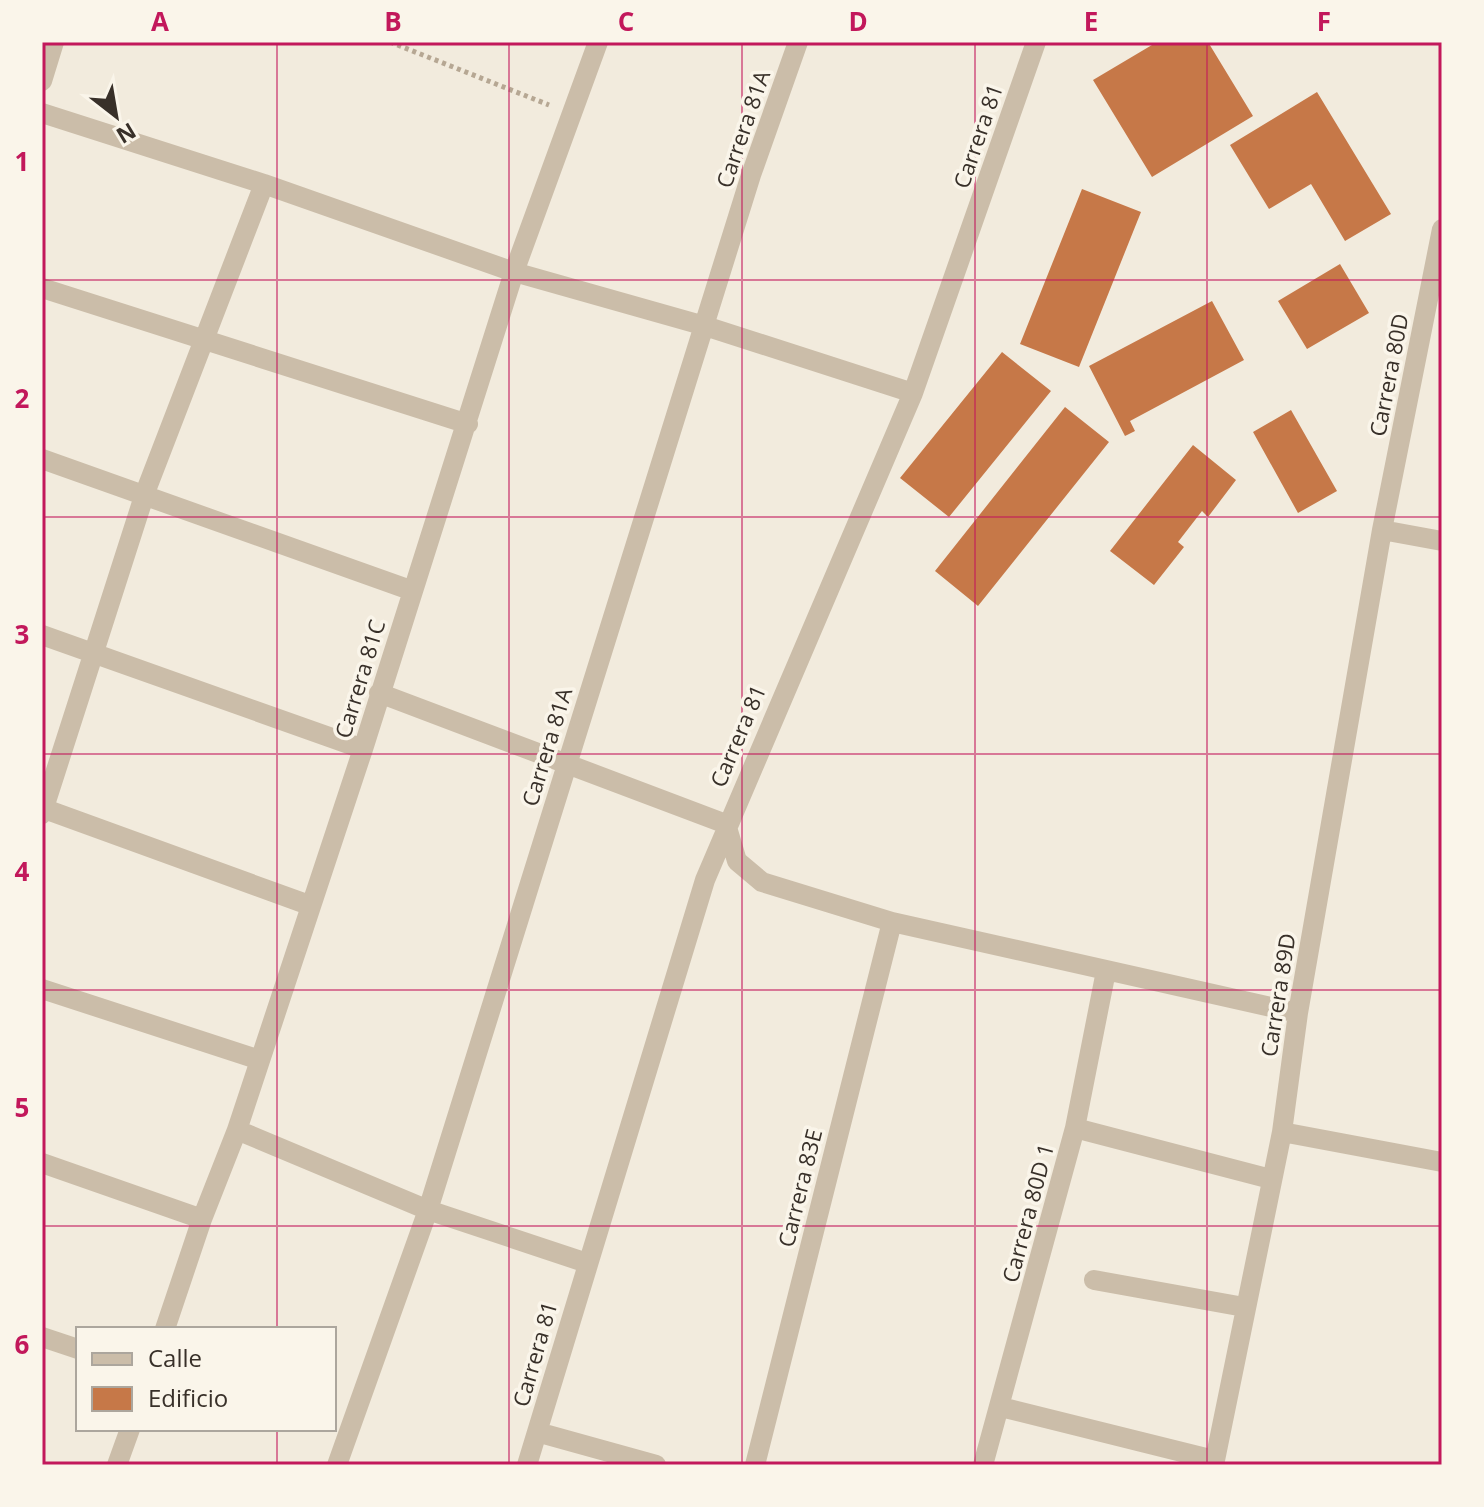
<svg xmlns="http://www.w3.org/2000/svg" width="1484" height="1507" font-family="'Open Sans',sans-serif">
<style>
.building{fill:#c67848}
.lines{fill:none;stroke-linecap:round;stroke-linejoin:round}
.path{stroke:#b6a793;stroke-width:5;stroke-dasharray:4 4;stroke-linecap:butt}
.minor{stroke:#cbbda9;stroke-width:20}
.grid{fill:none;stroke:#c2185b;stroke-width:2;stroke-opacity:0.55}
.labels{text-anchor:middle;stroke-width:7;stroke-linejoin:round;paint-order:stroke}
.street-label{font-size:22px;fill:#383029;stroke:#faf5ea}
.neatline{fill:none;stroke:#c2185b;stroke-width:3}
.grid-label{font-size:26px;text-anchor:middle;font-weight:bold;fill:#c2185b}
</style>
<rect width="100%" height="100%" fill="#f2ebdd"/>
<path class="building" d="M1157,42H1208L1253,116L1152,177L1093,80Z
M1317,92L1391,214L1345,241L1311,184L1269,209L1230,145Z
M1082,189L1141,212L1079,367L1020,344Z
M1340,264L1369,313L1307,349L1278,301Z
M1212,301L1244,360L1130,421L1135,431L1125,436L1089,366Z
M1002,352L1051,391L949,517L900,478Z
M1065,407L1109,442L978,606L935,571Z
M1291,410L1337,491L1298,513L1253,432Z
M1193,445L1236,480L1208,517L1202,511L1178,542L1184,547L1154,585L1110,551Z"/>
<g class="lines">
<path class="path" d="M390,42L549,105"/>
<path class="minor" d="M42,81L54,42
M42,113L264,184L514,272L705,326L913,393
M42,288L468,424
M42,459L413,591
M1382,530L1442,541
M42,635L363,749
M379,693L726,824L737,861L762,882L892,922L1298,1013
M42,808L309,905
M42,814L145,493L264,184
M42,989L260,1060
M1075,1128L1271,1179
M237,1130L428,1210L587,1263
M1282,1132L1442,1162
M42,1163L202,1219
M1094,1280L1244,1307
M165,1329L202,1219L237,1130L363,749L514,272L598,42
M42,1337L78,1349
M1001,1407L1214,1460
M537,1432L656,1465
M117,1465L130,1429
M337,1465L428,1210L751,175L798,42
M527,1465L705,880L913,393L1036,42
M755,1465L892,922
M983,1465L1075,1128L1106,971
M1214,1465L1282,1132L1298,1013L1382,530L1442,229"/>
</g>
<path class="grid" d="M277,42V1329M509,42V1465M742,42V1465M975,42V1465M1207,42V1465M42,280H1442M42,517H1442M42,754H1442M42,990H1442M42,1226H1442M277,1429V1465"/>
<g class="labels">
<g class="street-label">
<text transform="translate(743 129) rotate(-71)" y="8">Carrera 81A</text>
<text transform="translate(978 136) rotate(-71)" y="8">Carrera 81</text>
<text transform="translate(1389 375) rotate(-79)" y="8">Carrera 80D</text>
<text transform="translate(360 679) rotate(-73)" y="8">Carrera 81C</text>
<text transform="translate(738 736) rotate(-67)" y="8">Carrera 81</text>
<text transform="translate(547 747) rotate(-73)" y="8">Carrera 81A</text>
<text transform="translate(1278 995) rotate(-81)" y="8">Carrera 89D</text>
<text transform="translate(800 1188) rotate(-76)" y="8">Carrera 83E</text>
<text transform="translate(1028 1213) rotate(-75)" y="8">Carrera 80D 1</text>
<text transform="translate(535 1354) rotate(-74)" y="8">Carrera 81</text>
</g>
</g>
<rect width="1484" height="1507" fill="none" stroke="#faf5ea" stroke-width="88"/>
<rect x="76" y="1327" width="260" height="104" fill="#faf5ea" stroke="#aca69d" stroke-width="2"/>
<rect x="92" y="1353" width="40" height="12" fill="#cbbda9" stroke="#aca69d" stroke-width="2"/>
<text x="148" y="1367" font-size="24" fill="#383029">Calle</text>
<rect x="92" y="1387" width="40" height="24" fill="#c67848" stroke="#aca69d" stroke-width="2"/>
<text x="148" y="1407" font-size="24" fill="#383029">Edificio</text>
<g transform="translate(116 116) rotate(149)" stroke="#faf5ea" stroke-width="6" paint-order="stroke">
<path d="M0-6L14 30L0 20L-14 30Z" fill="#383029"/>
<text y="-12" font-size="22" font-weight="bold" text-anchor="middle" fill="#383029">N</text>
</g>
<rect x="44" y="44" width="1396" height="1419" class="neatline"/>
<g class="grid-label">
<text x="160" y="31">A</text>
<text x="393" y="31">B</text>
<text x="626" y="31">C</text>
<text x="858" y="31">D</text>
<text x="1091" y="31">E</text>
<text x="1324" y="31">F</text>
<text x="22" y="171">1</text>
<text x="22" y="408">2</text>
<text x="22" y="644">3</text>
<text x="22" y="881">4</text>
<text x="22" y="1117">5</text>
<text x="22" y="1354">6</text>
</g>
</svg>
